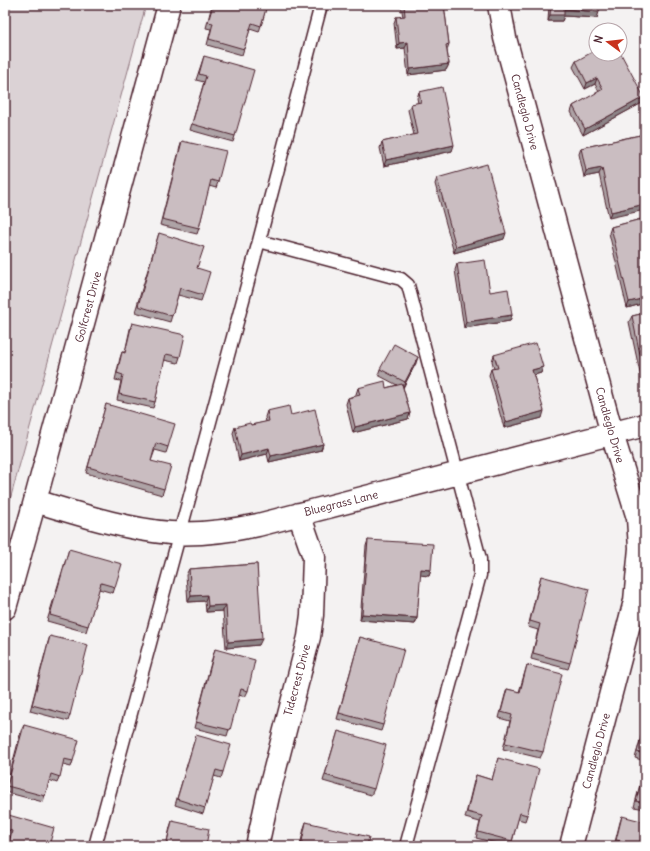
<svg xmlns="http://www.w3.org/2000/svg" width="650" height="851" font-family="Delius,sans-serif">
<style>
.green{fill:#dbd2d5;stroke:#927880}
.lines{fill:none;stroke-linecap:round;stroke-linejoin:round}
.service-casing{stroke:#4a1f2b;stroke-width:15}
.minor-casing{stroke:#4a1f2b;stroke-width:25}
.service{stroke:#fff;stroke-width:12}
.minor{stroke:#fff;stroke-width:22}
.wall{fill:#aea3a6;stroke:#4a1f2b}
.shaded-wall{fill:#8d8487;stroke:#4a1f2b}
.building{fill:#cabdc1;stroke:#4a1f2b}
.labels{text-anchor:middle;stroke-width:3.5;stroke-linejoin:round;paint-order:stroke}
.street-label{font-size:11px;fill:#4a1f2b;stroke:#fff}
</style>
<rect width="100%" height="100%" fill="#f4f2f2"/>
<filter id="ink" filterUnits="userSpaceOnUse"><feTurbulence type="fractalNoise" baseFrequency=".025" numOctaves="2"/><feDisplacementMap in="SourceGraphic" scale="8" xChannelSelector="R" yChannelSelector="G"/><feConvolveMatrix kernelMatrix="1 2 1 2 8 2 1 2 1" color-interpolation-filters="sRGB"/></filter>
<g filter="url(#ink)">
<path class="green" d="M5,5H146L5,518Z"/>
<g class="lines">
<defs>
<path id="service" d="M259,241L401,279L408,285L480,559V575L406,846
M95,846L259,241L321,5"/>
<path id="minor" d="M499,5L505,38L612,434L638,518L640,548L635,601L571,846
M35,501C79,514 124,529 170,533C200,535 229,531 258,525L645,425
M5,608L35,501L169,5
M257,846L268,796L309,637L312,615L314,557L299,514"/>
</defs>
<use href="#service" class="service-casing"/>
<use href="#minor" class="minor-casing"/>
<use href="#service" class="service"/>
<use href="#minor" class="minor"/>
</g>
<path class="wall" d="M212,5H267L259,32L250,29L242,55L207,45L211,29L206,28Z
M401,5H444L449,44L447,50L449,64L446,70L408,75L405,48L397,49L394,23L396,17H403Z
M549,5H600L597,18L564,16L562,21H548Z
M204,56L235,136L233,142L190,130L204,82L196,80Z
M576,61L644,97L642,103L583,135L571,112L573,106L599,92L595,84L585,89L573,67Z
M419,92L452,151L384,166L380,148L382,142L414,135L408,110L411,104L418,103L417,98Z
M640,135L609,218L599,174L584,177L579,154L581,148Z
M182,141L218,182L216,188L209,186L199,228L197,234L160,225L180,147Z
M437,178L504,239L454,253L435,184Z
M645,218V303L627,308L609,233L611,227Z
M159,233L197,268L203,295L201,301L178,295L170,322L135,312Z
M457,264L490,292L512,315L510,321L464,328L455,270Z
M645,313V387H643L629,322L632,316Z
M132,323L180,357L178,363L164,360L155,402L153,408L117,400L121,381L115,380L120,358L122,352H125L130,329Z
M494,355L543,367L541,373L534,375L542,418L504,428L489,375L491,369H494L492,361Z
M416,363L403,387L410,413L408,419L353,433L346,404L348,398L356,395V394L358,388H386L397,385L378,375L380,369Z
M106,404L168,447L166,453L155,450L151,461L164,489L162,495L86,473Z
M267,411L291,415L323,444L321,450L269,462L267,454L239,461L233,433L235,427L251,425L266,422L265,417Z
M368,540L431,570L429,576L420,575L417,618L415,624L360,620L366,546Z
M69,549L115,587L113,593L99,589L86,632L47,621Z
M257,564L259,645L226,648L223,611L206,612L205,601L188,602L186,575L189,569Z
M541,576L570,663L568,669L531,659L538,630L528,627L539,583Z
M50,636L70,715L68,721L30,711L48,642Z
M360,637L383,725L381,731L337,719Z
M215,649L248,691L245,697L239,695L227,736L194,728L213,655Z
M527,665L543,752L540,758L503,749L510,721L499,718L505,695L507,689L519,692Z
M24,725L73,761L71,767L63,765L57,783L49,780L43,802L5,792L21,731Z
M644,727H645V761L635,758Z
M338,731L374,789L371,795L323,781Z
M196,735L223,772L221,778L214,776L203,814L175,805Z
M498,758L527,815L525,821L518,819L511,846H508L476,838L480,822L465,818L474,781L476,775L492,780Z
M645,766V809L634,807Z
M5,814L49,846H7L10,837L5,836Z
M622,816L645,846H614L620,822Z
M172,821L206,846H166L170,827Z
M306,822L367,846H300L304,828Z"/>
<path class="shaded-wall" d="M564,9L599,12L597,18L564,16L562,21H548L550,15Z
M408,42L405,48L397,49L399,43Z
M449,64L446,70L408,75L410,69Z
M597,78L595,84L585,89L587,83Z
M644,97L642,103L583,135L585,129Z
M454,145L452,151L384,166L386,160Z
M602,168L599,174L584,177L586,171Z
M645,204V210L609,218L611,212Z
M506,233L504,239L454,253L456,247Z
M645,298V303L627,308L629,302Z
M512,315L510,321L464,328L466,322Z
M418,357L416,363L403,388L405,382Z
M543,367L541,373L530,376L532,370Z
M544,411L542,418L504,428L506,422Z
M410,413L408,419L353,433L355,427Z
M323,444L321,450L269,462L271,456Z
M269,448L267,454L239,461L241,455Z
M421,569L431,570L429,576L419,575Z
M207,595L205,601L188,602L191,596Z
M226,605L223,611L206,612L208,606Z
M362,614L417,618L415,624L360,620Z
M262,639L259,645L226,648L228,642Z"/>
<path class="building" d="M213,5H267L261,26L252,23L244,49L209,39L213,23L208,22Z
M404,5H444L449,44L446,45L449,64L410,69L408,42L399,43L396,17L405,16Z
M551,5H600L599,12L564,9V15H550Z
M596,50V54H620V52L644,97L585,129L573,106L603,89L597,78L587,83L576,61Z
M204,56L254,70L235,136L192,124L206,76L199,74Z
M442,87L454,145L386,160L382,142L417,134L411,104L421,102L419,92Z
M640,135L645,159V204L611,212L602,168L586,171L581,148Z
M182,141L226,151L218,182L211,180L199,228L162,219Z
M487,164L506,233L456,247L437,178Z
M645,218V298L629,302L611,227Z
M159,233L204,247L197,268L210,272L203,295L180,288L172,316L138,306Z
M485,260L490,292L508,289L512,315L466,322L457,264Z
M645,313V379L632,316Z
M132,323L185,335L180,357L166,354L155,402L119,394L123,375L117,373L122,352L125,353Z
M536,343L543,367L532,370L544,411L506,422L491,369L498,368L494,355Z
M394,344L418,357L405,382L380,369Z
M385,381L386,388L402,384L410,413L355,427L348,398L360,395L358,388Z
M106,404L175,424L168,447L156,443L151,461L171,466L164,489L88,467Z
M289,406L291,415L315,409L323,444L271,456L269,448L241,455L235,427L250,423L251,425L269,421L267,411Z
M368,540L433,544L431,570L421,569L417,618L362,614Z
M69,549L122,564L115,587L101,583L88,626L50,615Z
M257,564L262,639L228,642L226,605L208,606L207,595L191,596L189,569Z
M541,576L589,589L570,663L533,653L540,624L530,621Z
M50,636L88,645L70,715L32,705Z
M360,637L404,649L383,725L339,713Z
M215,649L255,660L248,691L241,689L230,730L196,722Z
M527,665L562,674L543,752L505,743L512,715L501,712L507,689L520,692Z
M24,725L79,740L73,761L64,759L60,777L51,774L45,796L7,786Z
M644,727H645V754L637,752Z
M338,731L386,745L374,789L325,775Z
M196,735L231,745L223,772L216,770L205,808L177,799Z
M498,758L539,769L527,815L520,813L512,841L478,832L482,816L467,812L476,775L492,780Z
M645,768V803L636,801Z
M5,814L54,828L49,846H8L12,831L5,829Z
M622,816L645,822V846H620L621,841L616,840Z
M172,821L209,829L206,846H166Z
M306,822L369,837L367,846H301Z"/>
</g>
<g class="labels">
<g class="street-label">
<text transform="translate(525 112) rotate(75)" y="4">Candleglo Drive</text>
<text transform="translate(88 307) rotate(-75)" y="4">Golfcrest Drive</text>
<text transform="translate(610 425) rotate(74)" y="4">Candleglo Drive</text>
<text transform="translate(341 503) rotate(-14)" y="4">Bluegrass Lane</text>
<text transform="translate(297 680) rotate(-75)" y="4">Tidecrest Drive</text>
<text transform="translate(596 751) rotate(-75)" y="4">Candleglo Drive</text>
</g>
</g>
<rect width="650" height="851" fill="none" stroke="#fff" stroke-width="20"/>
<rect x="10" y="10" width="630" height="831" fill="none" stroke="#4a1f2b" stroke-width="1.5" filter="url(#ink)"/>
<g transform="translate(608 42) rotate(285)"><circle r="19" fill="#ffffff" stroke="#b7a5aa"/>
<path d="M0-3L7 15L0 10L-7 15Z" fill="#c8321e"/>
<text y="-6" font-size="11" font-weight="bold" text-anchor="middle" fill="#4a1f2b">N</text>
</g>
</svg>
